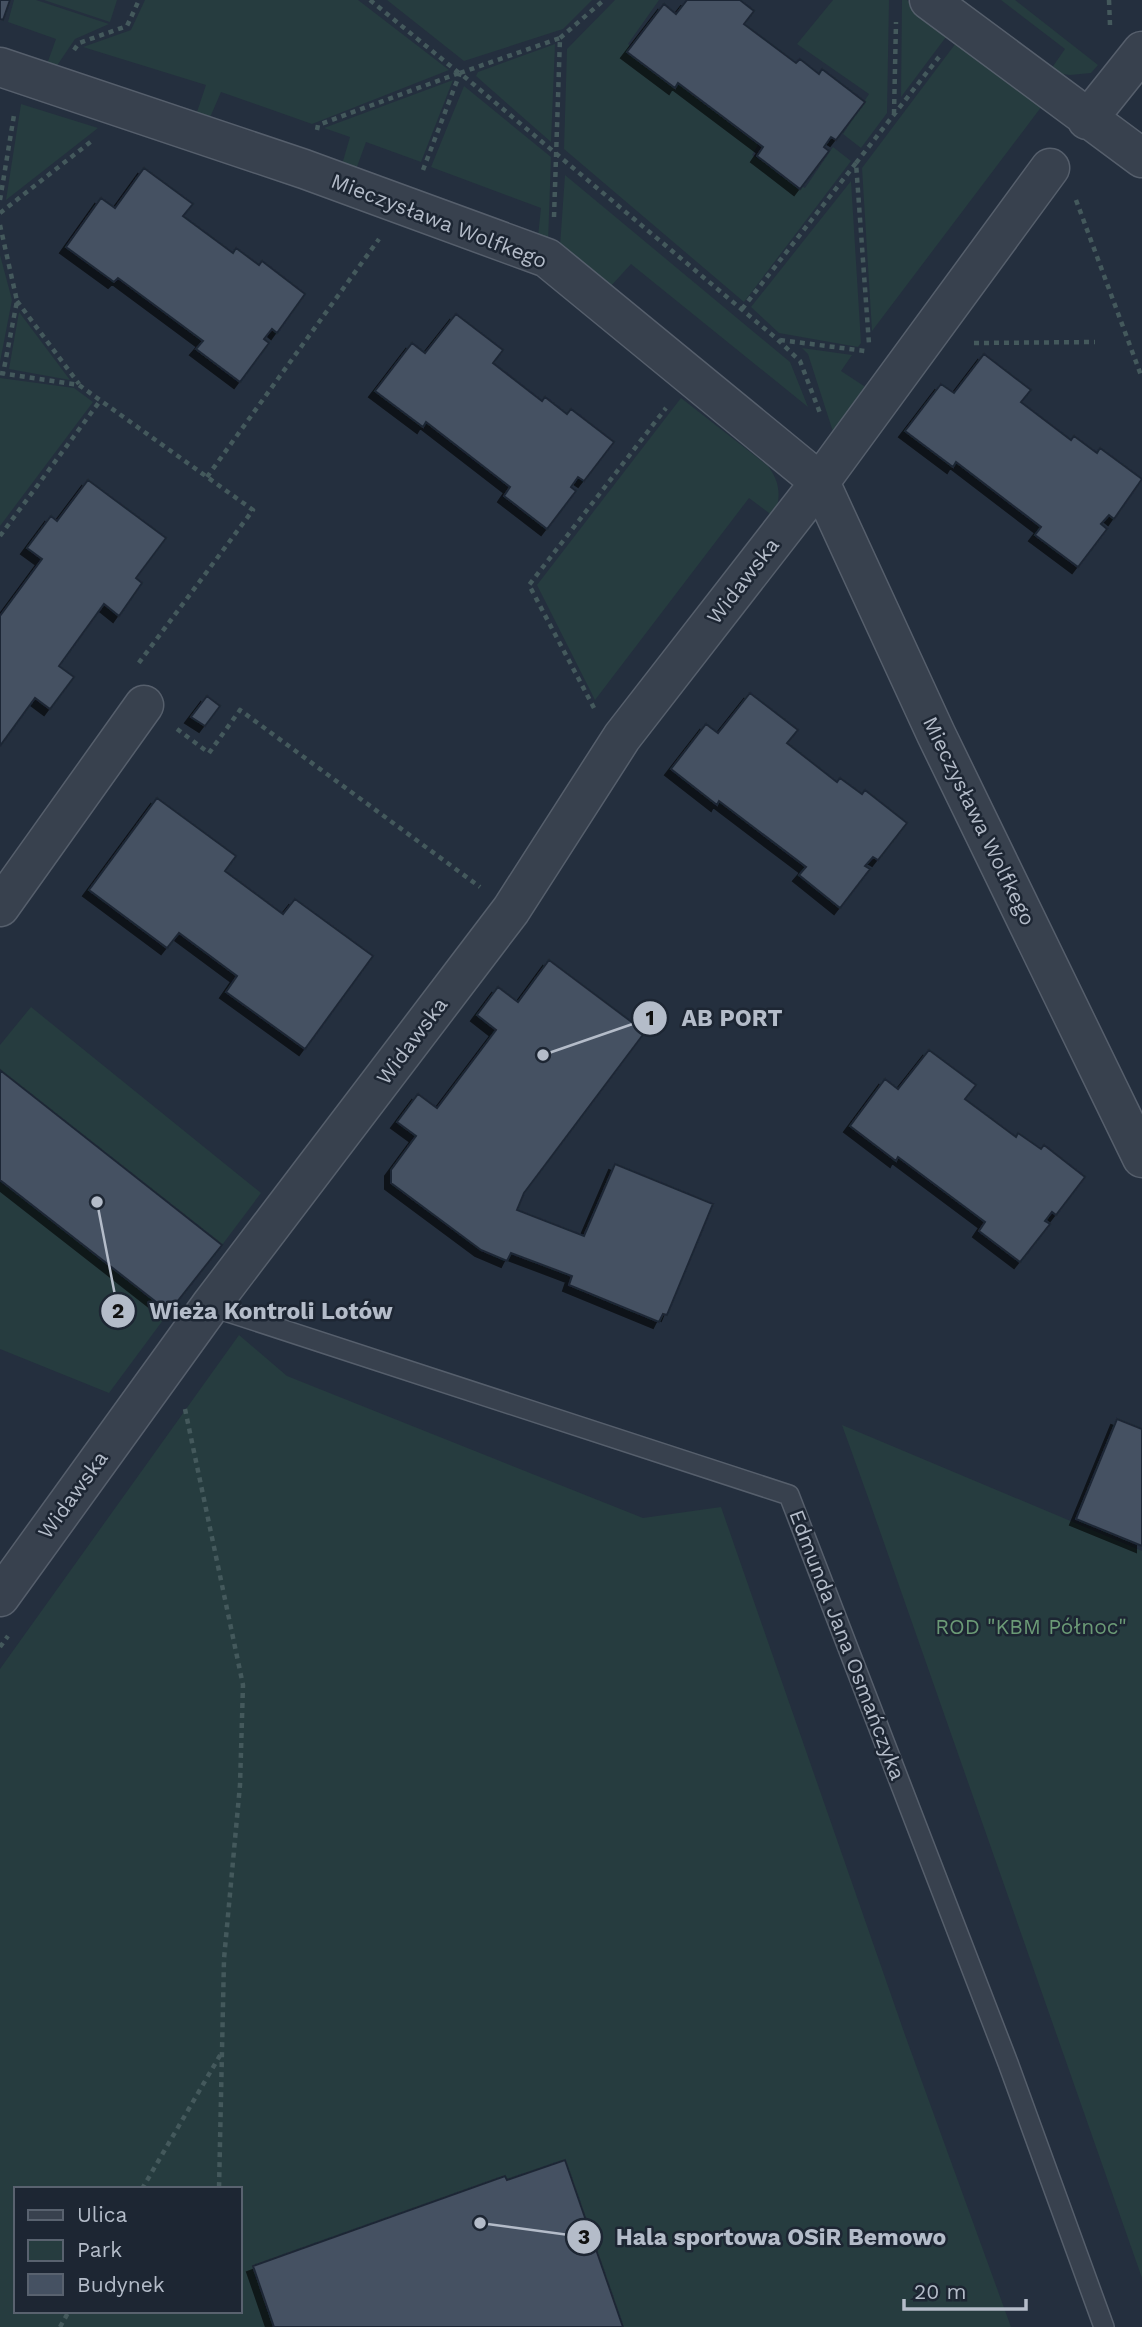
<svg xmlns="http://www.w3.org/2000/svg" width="1142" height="2327" font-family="'Work Sans',sans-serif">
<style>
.green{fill:#263c3f;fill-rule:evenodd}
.building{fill:#455162;stroke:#1f2835;stroke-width:2;filter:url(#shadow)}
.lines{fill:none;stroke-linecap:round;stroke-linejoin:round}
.service-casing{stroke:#565f6c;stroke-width:22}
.minor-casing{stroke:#565f6c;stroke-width:41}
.path{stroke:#44595c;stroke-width:4.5;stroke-dasharray:5 5;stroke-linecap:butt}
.service{stroke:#38414e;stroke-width:19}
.minor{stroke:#38414e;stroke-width:38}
.labels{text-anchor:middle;stroke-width:5;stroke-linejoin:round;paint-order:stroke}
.street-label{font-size:21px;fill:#b4bcc9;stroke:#1d2633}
.park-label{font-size:21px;fill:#6b9a76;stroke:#1d2633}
.leader{fill:none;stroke:#b4bcc9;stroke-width:2.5}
.callout-dot{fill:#b4bcc9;stroke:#1d2633;stroke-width:2.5}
.mark-label{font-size:21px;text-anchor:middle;font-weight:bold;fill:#111}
.callout-label{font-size:23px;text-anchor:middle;font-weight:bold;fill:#b4bcc9;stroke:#1d2633;stroke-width:5;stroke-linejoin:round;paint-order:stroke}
</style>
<defs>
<filter id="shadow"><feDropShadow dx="-6" dy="6" stdDeviation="0" flood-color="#0009"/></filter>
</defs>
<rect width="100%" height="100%" fill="#242f3e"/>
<path class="green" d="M14,0H36L109,24L75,39L54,70L46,67L56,39L8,22Z
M44,0H117L110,22Z
M145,0H358L449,70L312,124L221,92L208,122L195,118L206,85L83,47L131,30Z
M387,0H592L563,29L464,61Z
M615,0H659L628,44L653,66L761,140L752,155L805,188L833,147L851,161L744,302L564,149L567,49Z
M833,0H889L887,113L861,148L843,134L869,94L797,44Z
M902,0H907L949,33L901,97Z
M1001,0H1015L1098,65L1091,73L1070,75L1049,72L1065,49Z
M959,39L1045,102L872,331L862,168Z
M555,44L551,142L476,76L478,72Z
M453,80L421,162L366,142L355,172L341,168L350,137L324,128Z
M464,86L551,157L548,243L538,236L541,208L431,167Z
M21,104L98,128L6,200Z
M565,175L790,362L808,407L631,264L610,287L560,246Z
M851,181L861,343L858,347L779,333L751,307Z
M0,255L12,300L0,362Z
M19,312L70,380L9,369Z
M802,348L852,355L841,371L870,390L835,438L808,354Z
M0,378L74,388L93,402L0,526Z
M681,398L768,466C780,482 782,498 773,516L749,498L595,700L537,585Z
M31,1007L261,1193L222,1245L0,1070V1045Z
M0,1180L169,1312L109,1393L0,1349Z
M239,1335L287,1376L643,1518L721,1507L905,2035L1011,2327H0V1669ZM16,2189H240V2311H16Z
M842,1425L1142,1551V2278L869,1500Z"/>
<path class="building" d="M0,0H10L3,20L0,19Z
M687,0H740L754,11L744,24L796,63L800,59L819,74L822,69L865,102L836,140L831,137L824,147L829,151L800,189L757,156L763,147L678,83L675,88L627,52L664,4L676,14Z
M144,168L193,204L183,216L233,253L236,248L259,265L262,261L305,294L277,333L272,329L264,339L269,343L240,382L196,349L203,341L118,278L114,282L66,247L101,198L115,208Z
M456,314L503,350L493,363L542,401L545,397L567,414L571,409L614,442L584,481L578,477L571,487L576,491L547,529L504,496L510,487L426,422L423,427L375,391L412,343L425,353Z
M984,354L1031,390L1021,402L1071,440L1074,436L1097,453L1100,448L1142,479L1114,519L1109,515L1101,524L1107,529L1078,567L1035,535L1041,527L956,462L953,467L905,431L941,384L954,393Z
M88,480L166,538L136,578L142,583L119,616L104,604L59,666L74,677L50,709L35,698L0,746V616L42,559L27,548L51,516L57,521Z
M750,693L798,730L787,743L837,782L840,778L862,794L865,790L907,823L878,860L873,857L865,866L870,869L840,908L799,875L806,867L719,801L717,805L671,769L706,724L718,733Z
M207,696L220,706L205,726L191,717Z
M157,798L236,856L225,871L283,914L295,899L373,956L305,1049L226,992L237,976L179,933L167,948L89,890Z
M549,960L645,1032L524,1193L517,1210L584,1236L615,1164L713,1204L667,1315L663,1314L659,1322L569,1285L572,1276L511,1253L507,1261L481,1250L391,1183V1170L416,1136L397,1122L418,1094L437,1108L496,1030L477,1015L498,987L518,1002Z
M929,1050L976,1085L965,1099L1016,1137L1018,1133L1041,1149L1044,1145L1085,1177L1056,1215L1052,1212L1045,1221L1050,1224L1020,1262L979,1231L985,1222L898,1157L896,1161L850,1126L885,1079L898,1089Z
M0,1070L222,1245L169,1312L0,1180Z
M1117,1419L1142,1429V1546L1076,1519Z
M565,2160L623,2327H274L253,2266L505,2176L507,2180Z"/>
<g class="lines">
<defs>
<path id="service" d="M210,1306L789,1495L1008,2063L1104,2327"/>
<path id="minor" d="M929,0L1142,158
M0,67L304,169L547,258L820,482L936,734L1142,1158
M1087,120L1142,51
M0,907L144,705
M0,1597L210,1306L511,910L622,737L820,482L1050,168"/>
</defs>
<use href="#service" class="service-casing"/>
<use href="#minor" class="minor-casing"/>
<path class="path" d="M370,0L459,73
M1109,0L1110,25
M560,38L604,0
M74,50L79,43L127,26L139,0
M894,114L896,22
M317,130L318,125L459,73
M856,163L939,57
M423,170L460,73
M0,200L14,115
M1076,200L1142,378
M0,213L93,140
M554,217L560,38L460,73L777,339L800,361L820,413
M0,225L17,301L3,374
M17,301L79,384
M742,309L856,163L869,344
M780,340L865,351
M974,343L1095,342
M0,373L79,385L253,510L138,664
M207,477L379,239
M0,536L100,401
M594,708L529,585L666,408
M177,729L209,753L240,710L480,887
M185,1409L243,1685L240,1785L224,1959L219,2189
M0,1647L8,1636
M142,2189L222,2052
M60,2327L69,2311"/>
<use href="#service" class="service"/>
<use href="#minor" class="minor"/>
</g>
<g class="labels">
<g class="street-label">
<text transform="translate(439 221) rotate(21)" y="7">Mieczysława Wolfkego</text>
<text transform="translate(743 581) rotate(-52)" y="7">Widawska</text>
<text transform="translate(979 821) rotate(64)" y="7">Mieczysława Wolfkego</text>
<text transform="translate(412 1041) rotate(-53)" y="7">Widawska</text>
<text transform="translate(73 1495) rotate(-54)" y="7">Widawska</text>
<text transform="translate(847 1645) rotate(69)" y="7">Edmunda Jana Osmańczyka</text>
</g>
<g class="park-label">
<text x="1031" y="1634">ROD "KBM Północ"</text>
</g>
</g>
<path class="leader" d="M543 1055L650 1018M97 1202L118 1311M480 2223L584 2237"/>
<g class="callout-dot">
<circle cx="543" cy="1055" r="7"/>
<circle cx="97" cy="1202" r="7"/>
<circle cx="480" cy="2223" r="7"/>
<circle cx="650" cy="1018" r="18"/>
<circle cx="118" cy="1311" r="18"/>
<circle cx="584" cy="2237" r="18"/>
</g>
<g class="mark-label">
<text x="650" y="1025">1</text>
<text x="118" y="1318">2</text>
<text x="584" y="2244">3</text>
</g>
<g class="callout-label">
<text x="732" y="1026">AB PORT</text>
<text x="271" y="1319">Wieża Kontroli Lotów</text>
<text x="781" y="2245">Hala sportowa OSiR Bemowo</text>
</g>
<rect x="14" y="2187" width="228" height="126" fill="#1d2633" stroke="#59626f" stroke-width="2"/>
<rect x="28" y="2210" width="35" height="10" fill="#38414e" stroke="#59626f" stroke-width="2"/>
<text x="77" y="2222" font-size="21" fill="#b4bcc9">Ulica</text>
<rect x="28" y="2240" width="35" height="21" fill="#263c3f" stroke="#59626f" stroke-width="2"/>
<text x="77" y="2257" font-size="21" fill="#b4bcc9">Park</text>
<rect x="28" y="2274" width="35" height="21" fill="#455162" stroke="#59626f" stroke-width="2"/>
<text x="77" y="2292" font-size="21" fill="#b4bcc9">Budynek</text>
<path d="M904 2299v10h122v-10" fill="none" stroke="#b4bcc9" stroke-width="3.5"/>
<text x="914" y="2299" font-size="21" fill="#b4bcc9" stroke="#1d2633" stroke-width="5" paint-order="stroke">20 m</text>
</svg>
